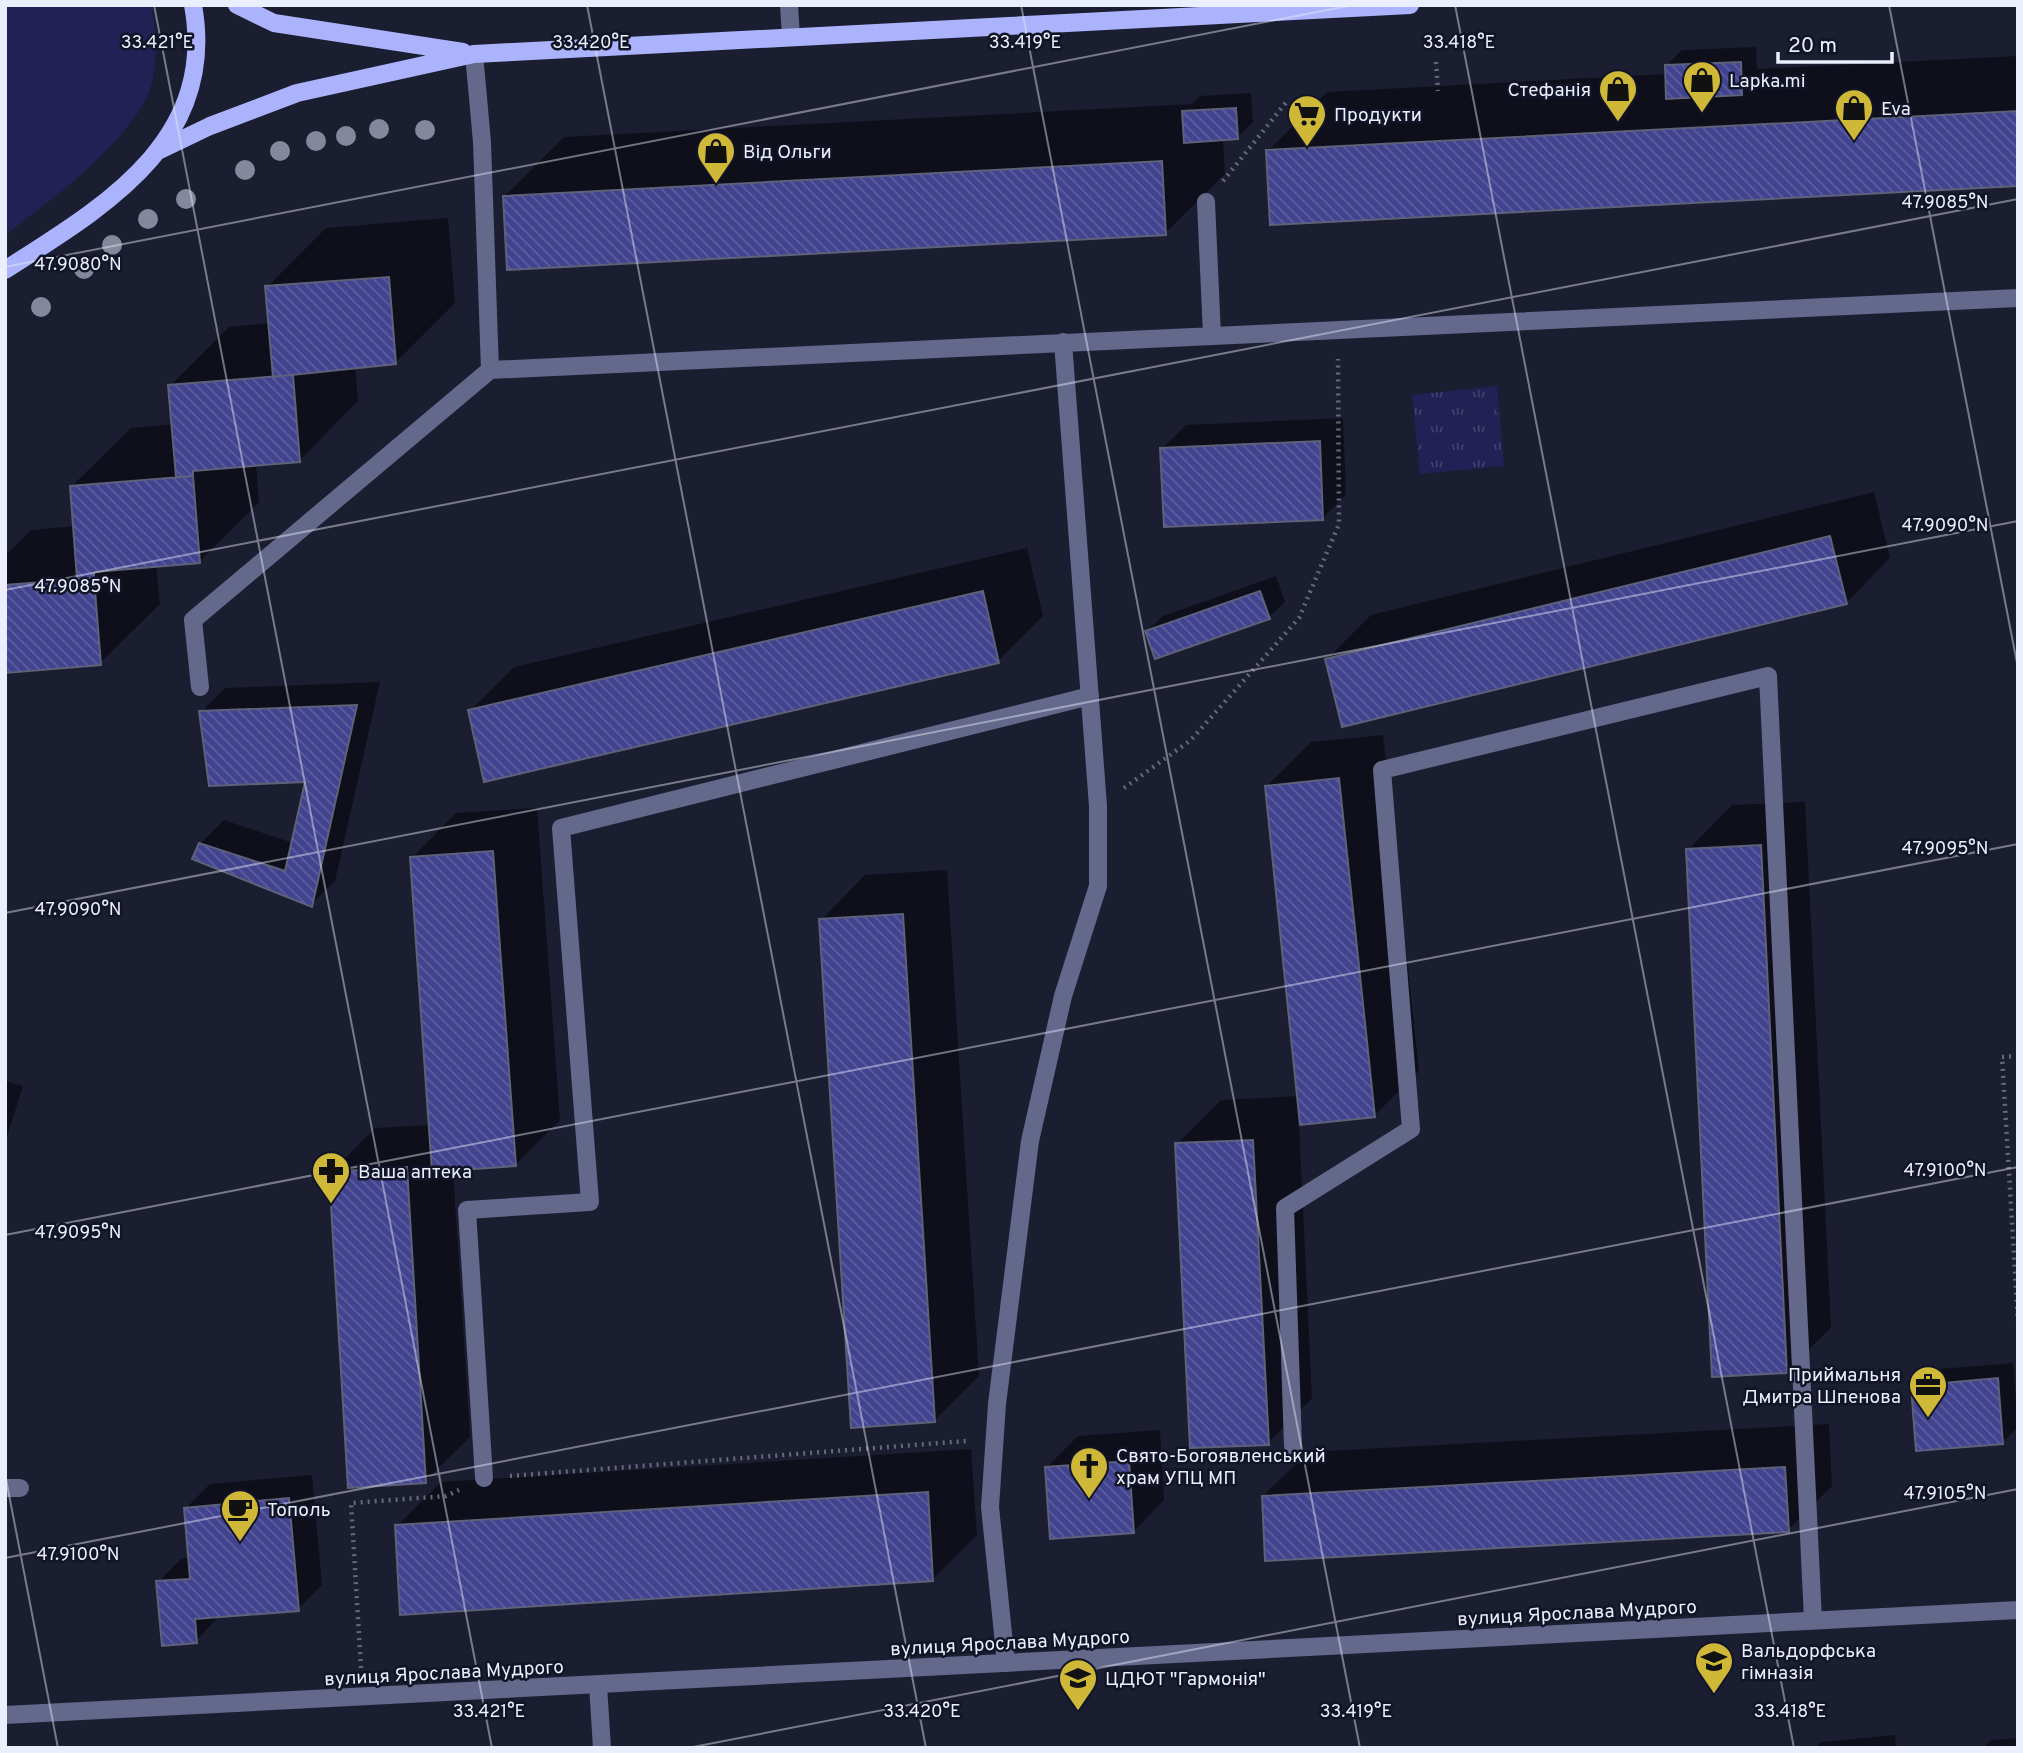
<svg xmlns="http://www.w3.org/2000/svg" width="2023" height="1753" font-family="Overpass,sans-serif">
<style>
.grass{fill:#212155}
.park{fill:url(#park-tufts)}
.shadow{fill:#0007}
.building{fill:url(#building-back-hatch);stroke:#5d6179;stroke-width:2}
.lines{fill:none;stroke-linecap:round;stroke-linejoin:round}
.path{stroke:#67697b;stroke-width:4.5;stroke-dasharray:2 5;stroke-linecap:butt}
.service{stroke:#64688b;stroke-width:18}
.tertiary{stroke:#64688b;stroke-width:18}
.primary{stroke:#aab3fb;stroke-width:18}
.tree{fill:#85879c}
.ticks{fill:none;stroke:#ebeefc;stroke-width:2;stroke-opacity:0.45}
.labels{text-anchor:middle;stroke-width:5;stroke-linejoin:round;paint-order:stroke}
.poi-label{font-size:19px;fill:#ebeefc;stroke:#121427;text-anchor:start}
.street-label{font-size:19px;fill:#ebeefc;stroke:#121427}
.ticks-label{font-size:18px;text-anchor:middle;fill:#ebeefc;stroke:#121427;stroke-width:5;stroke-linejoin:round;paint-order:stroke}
</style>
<defs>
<pattern id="park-tufts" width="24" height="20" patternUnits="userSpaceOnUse" patternTransform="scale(1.75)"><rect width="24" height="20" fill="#212155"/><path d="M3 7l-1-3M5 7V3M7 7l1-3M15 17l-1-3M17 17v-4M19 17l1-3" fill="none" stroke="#41426e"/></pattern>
<pattern id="building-back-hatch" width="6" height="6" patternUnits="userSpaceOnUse" patternTransform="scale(1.75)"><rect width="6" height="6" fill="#41438e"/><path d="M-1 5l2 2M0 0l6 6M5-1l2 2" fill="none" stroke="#5d5e9f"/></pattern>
</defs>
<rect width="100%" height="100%" fill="#1b1d31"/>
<path class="grass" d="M5,5H150C158,31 158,60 151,86C136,137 47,204 5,235Z"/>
<path class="park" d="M1497,386L1504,466L1420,474L1412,395Z"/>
<path class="shadow" d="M1756,47L1757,69L2018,56V184L1268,151L1327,92L1667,74L1666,66L1682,50Z
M1251,93L1253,122L1237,138H1223L1225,174L1165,233L505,196L564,137L1192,104L1200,96Z
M448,218L455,303L396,362L355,365L358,401L299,461L256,464L259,502L200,561L156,565L160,604L100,663L5,671V556L31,530L75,526L71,487L131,428L173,424L170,386L229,327L270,323L267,287L326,228Z
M1343,418L1346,494L1323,518L1162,449L1186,425Z
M1874,492L1890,558L1846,603L1327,659L1371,615Z
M1027,548L1043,616L998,661L470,711L514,667Z
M1276,576L1285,602L1269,617L1147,631L1163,616Z
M380,682L335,881L311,904L200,844L224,820L293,843L307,780L201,712L225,688Z
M1383,735L1419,1071L1374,1116L1299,1124L1312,1398L1268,1443L1177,1144L1221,1100L1299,1096L1266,787L1311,742Z
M1805,802L1831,1327L1787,1372L1688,850L1732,805Z
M537,808L560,1120L515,1165L453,1169L470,1437L425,1481L331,1173L375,1128L431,1125L412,858L456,813Z
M947,870L979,1376L934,1421L821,920L865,875Z
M5,1081L23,1086L5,1143Z
M2013,1363L2018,1427L2002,1443L1913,1386L1928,1370Z
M1829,1424L1832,1486L1788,1530L1263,1496L1308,1452Z
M1160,1430L1164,1500L1133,1532L1047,1467L1078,1436Z
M971,1449L977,1535L932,1580L397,1526L441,1482Z
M312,1475L322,1585L298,1609L220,1615L196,1641L158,1582L182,1558H190L186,1508L210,1484Z
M1895,1735L1896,1748H1815L1821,1742Z
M2018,1738V1748H1984L1991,1740Z"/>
<path class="building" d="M1741,62L1742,95L1666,99L1665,65Z
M1236,108L1238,139L1184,143L1182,111Z
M2018,111V186L1270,225L1266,150Z
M1162,161L1166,235L507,270L503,196Z
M389,277L396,364L273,377L265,286Z
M293,375L300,462L193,471V476L176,477L168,385Z
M1320,441L1323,520L1164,527L1160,448Z
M193,476L200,563L94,572V578L77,579L70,486Z
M1830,536L1847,604L1342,727L1325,659Z
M94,578L101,665L5,673V585Z
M983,591L999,663L484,782L468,710Z
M1260,591L1270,619L1155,659L1145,631Z
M357,705L312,907L192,859L199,843L285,871L305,782L209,786L199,711Z
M1339,778L1375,1117L1300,1125L1265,786Z
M1761,845L1787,1373L1712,1377L1686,849Z
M493,851L516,1166L432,1172L410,857Z
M903,914L935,1422L851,1428L819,919Z
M1253,1140L1269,1445L1190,1448L1175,1143Z
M407,1167L426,1483L348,1488L329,1172Z
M1998,1378L2003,1444L1916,1451L1911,1386Z
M1129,1461L1134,1533L1050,1539L1045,1467Z
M1785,1467L1789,1532L1265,1561L1262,1496Z
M928,1492L933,1581L400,1615L395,1525Z
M289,1498L299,1611L195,1619L197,1643L162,1646L156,1581L190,1579L184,1508Z"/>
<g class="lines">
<path class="path" d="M1436,62L1438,91
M1223,181L1288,100
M1124,788L1191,740L1299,618L1339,524L1338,359
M2018,1056L2002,1057L2018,1321
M510,1476L966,1441
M361,1668L351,1503L446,1496L459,1490"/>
<path class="service" d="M789,5L791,37
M474,54L482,142L490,370L2018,298
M1206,202L1212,335
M200,687L193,620L490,370
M1293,1446L1285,1208L1411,1129L1382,770L1768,676L1813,1620
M484,1478L467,1210L590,1202L561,828L1090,696
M5,1488H20
M1006,1663L990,1507L997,1404L1030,1141L1063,996L1098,886V806L1063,342
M598,1685L602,1748"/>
<path class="tertiary" d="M5,1715L2018,1610"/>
<path class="primary" d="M237,5L274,23L463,52
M160,150L210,126L297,93L474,54L1410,5
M5,270C103,207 218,142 193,5"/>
</g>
<g class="tree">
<circle cx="379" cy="129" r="10"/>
<circle cx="425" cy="130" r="10"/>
<circle cx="346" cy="136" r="10"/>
<circle cx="316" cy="141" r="10"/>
<circle cx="280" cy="151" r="10"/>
<circle cx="245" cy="170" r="10"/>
<circle cx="186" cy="199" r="10"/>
<circle cx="148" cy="219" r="10"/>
<circle cx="112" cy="245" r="10"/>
<circle cx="84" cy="269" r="10"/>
<circle cx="41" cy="307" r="10"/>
</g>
<path class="ticks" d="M154,5L492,1748M587,5L926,1748M1021,5L1360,1748M1455,5L1794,1748M1889,5L2018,668M5,267L1353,5M5,590L2018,199M5,913L2018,521M5,1235L2018,844M5,1474L58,1748M5,1558L2018,1167M688,1748L2018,1489"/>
<defs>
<symbol id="shop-pin" viewBox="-11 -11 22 30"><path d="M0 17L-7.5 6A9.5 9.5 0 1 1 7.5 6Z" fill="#cfb837" stroke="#121427"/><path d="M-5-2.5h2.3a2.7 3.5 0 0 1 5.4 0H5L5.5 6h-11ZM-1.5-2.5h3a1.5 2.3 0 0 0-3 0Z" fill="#111"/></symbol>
<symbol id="supermarket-pin" viewBox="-11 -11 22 30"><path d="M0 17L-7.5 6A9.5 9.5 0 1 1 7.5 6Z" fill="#cfb837" stroke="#121427"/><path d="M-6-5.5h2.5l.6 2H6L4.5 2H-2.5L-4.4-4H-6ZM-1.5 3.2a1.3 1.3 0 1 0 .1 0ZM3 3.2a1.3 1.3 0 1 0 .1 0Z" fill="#111"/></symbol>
<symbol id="pharmacy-pin" viewBox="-11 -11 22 30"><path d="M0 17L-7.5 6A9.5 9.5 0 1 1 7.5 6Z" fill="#cfb837" stroke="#121427"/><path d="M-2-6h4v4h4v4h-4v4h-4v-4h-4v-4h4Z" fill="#111"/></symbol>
<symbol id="office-pin" viewBox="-11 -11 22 30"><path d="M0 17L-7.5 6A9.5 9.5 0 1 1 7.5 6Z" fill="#cfb837" stroke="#121427"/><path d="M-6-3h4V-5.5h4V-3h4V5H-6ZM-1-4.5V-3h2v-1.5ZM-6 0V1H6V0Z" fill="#111"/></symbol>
<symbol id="church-pin" viewBox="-11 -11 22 30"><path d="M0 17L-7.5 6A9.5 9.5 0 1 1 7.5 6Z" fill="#cfb837" stroke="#121427"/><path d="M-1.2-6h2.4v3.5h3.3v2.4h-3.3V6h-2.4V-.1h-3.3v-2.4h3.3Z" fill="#111"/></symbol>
<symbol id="cafe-pin" viewBox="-11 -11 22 30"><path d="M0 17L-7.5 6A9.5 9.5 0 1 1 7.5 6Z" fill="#cfb837" stroke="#121427"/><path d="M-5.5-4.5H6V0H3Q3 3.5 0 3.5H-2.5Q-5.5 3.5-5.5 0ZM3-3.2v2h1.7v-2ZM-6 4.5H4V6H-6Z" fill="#111"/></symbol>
<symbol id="school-pin" viewBox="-11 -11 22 30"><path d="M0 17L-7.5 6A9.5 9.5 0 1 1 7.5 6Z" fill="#cfb837" stroke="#121427"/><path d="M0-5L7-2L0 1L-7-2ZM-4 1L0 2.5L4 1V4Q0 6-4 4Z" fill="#111"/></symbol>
</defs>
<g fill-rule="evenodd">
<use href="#shop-pin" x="1680" y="58" width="44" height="60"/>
<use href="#shop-pin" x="1596" y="67" width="44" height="60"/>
<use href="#shop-pin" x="1832" y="86" width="44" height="60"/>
<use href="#supermarket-pin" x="1285" y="92" width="44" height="60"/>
<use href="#shop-pin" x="694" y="129" width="44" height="60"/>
<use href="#pharmacy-pin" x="309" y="1149" width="44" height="60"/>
<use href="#office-pin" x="1906" y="1363" width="44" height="60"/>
<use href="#church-pin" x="1067" y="1444" width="44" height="60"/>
<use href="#cafe-pin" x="218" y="1487" width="44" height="60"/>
<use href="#school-pin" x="1692" y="1639" width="44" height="60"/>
<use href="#school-pin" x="1056" y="1656" width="44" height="60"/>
</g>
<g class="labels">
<g class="poi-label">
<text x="1729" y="87">Lapka.mi</text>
<text x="1591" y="96" text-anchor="end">Стефанія</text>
<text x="1881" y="115">Eva</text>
<text x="1334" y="121">Продукти</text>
<text x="743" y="158">Від Ольги</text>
<text x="358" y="1178">Ваша аптека</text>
<text x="1901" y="1381" text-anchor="end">Приймальня<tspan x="1901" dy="22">Дмитра Шпенова</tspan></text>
<text x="1116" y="1462">Свято-Богоявленський<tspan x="1116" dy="22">храм УПЦ МП</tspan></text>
<text x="267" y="1516">Тополь</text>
<text x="1741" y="1657">Вальдорфська<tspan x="1741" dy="22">гімназія</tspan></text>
<text x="1105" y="1685">ЦДЮТ "Гармонія"</text>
</g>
<g class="street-label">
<text transform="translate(1577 1612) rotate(-3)" y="7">вулиця Ярослава Мудрого</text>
<text transform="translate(1010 1642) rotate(-3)" y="7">вулиця Ярослава Мудрого</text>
<text transform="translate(444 1672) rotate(-3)" y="7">вулиця Ярослава Мудрого</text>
</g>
</g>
<g class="ticks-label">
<text x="157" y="48">33.421°E</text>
<text x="591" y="48">33.420°E</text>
<text x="1025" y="48">33.419°E</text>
<text x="1459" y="48">33.418°E</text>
<text x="1945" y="208">47.9085°N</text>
<text x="78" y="270">47.9080°N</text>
<text x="1945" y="531">47.9090°N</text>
<text x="78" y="592">47.9085°N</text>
<text x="1945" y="854">47.9095°N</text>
<text x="78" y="915">47.9090°N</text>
<text x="1945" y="1176">47.9100°N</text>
<text x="78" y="1238">47.9095°N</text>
<text x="1945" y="1499">47.9105°N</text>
<text x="78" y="1560">47.9100°N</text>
<text x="489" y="1717">33.421°E</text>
<text x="922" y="1717">33.420°E</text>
<text x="1356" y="1717">33.419°E</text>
<text x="1790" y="1717">33.418°E</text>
</g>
<rect width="2023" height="1753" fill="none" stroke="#ebeefc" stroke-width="14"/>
<path d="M1778 52v10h114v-10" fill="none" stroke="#ebeefc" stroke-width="3.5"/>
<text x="1788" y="52" font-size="21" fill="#ebeefc" stroke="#121427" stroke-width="5" paint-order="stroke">20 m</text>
</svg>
